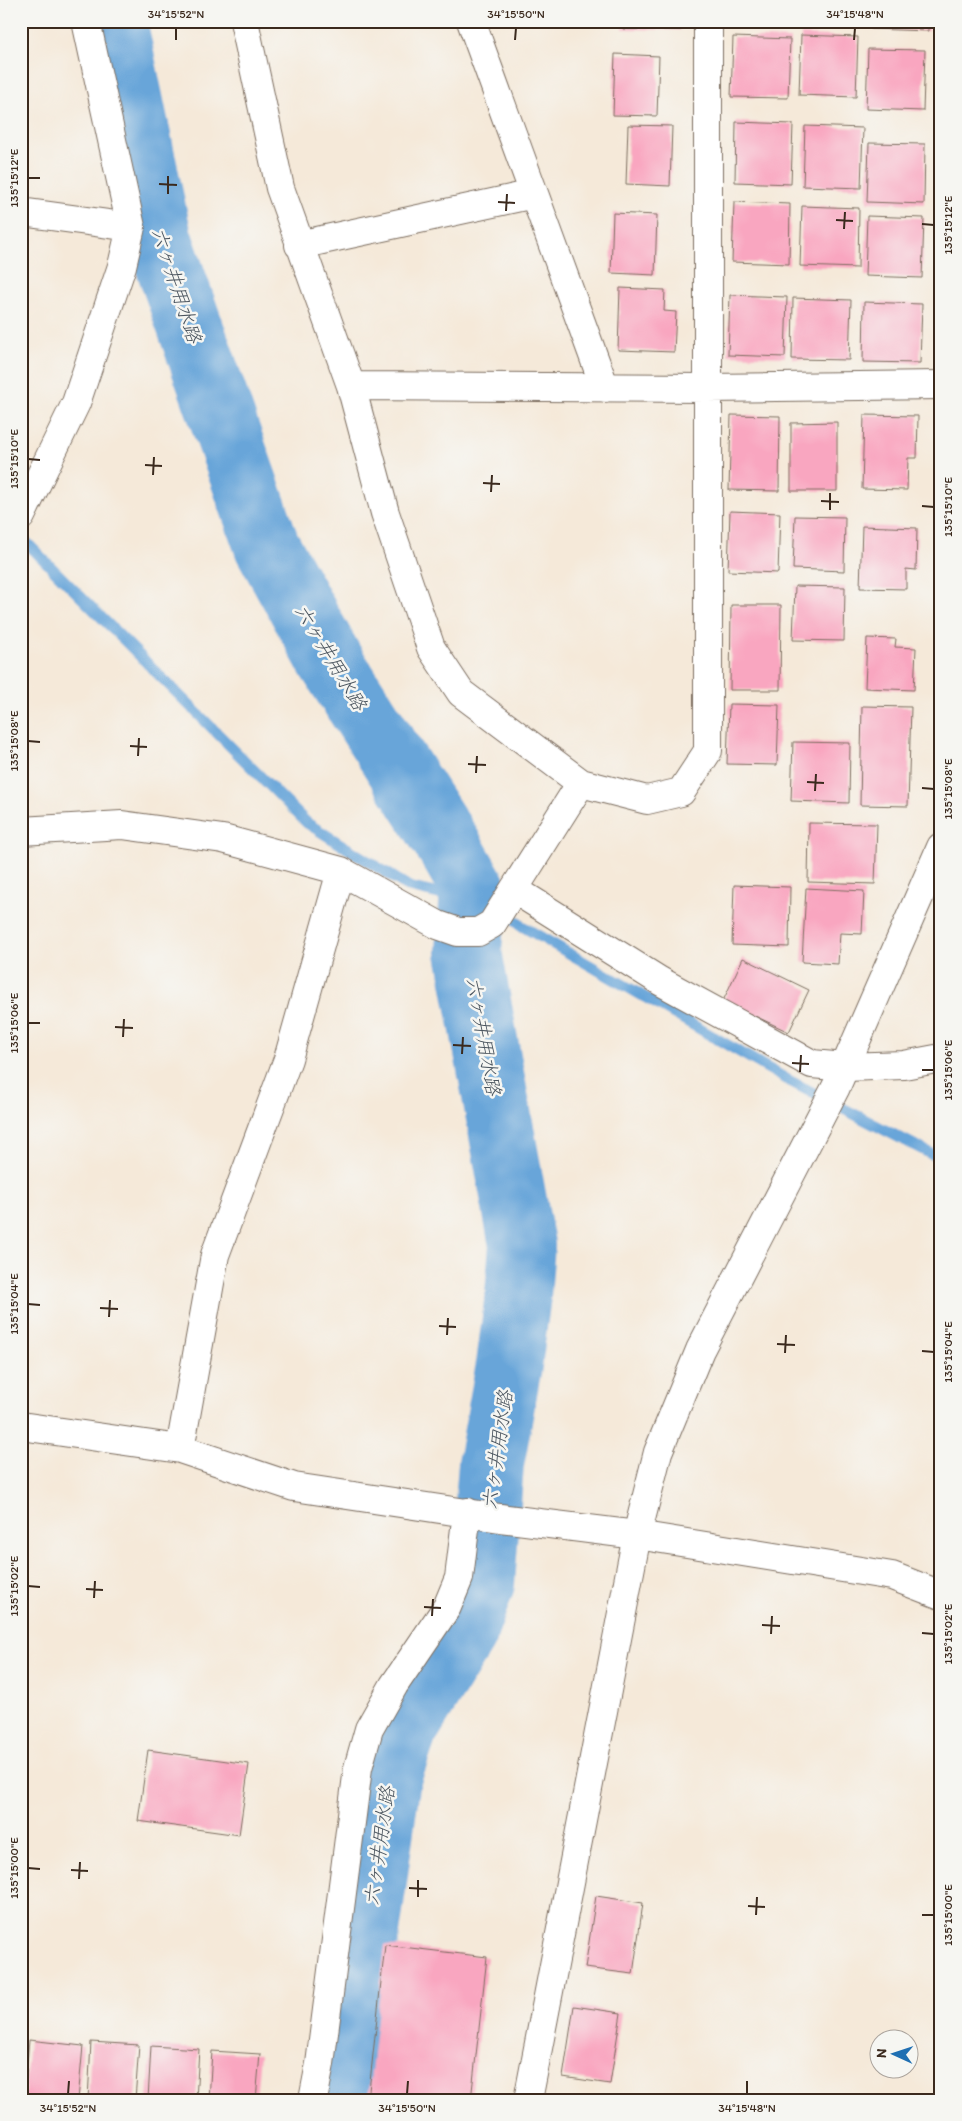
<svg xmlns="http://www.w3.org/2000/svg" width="962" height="2121" font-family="Itim,'Klee One',sans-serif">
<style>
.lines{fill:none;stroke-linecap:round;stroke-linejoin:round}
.stream{stroke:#68a5d9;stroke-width:11}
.river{stroke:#68a5d9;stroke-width:66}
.building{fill:#f9a6c0}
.minor-casing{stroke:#7c6d5f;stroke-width:30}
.tertiary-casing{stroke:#7c6d5f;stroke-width:30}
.minor{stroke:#fff;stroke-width:28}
.tertiary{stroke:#fff;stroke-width:28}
.ticks{fill:none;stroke:#3b2a1e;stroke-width:2}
.labels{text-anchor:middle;stroke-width:5;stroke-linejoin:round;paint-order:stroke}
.water-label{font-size:20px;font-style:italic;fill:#4b555f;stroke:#f6f6f2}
.neatline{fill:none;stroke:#3b2a1e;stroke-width:2}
.ticks-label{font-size:12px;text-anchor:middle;fill:#3b2a1e}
</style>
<rect width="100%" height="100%" fill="#f6f6f2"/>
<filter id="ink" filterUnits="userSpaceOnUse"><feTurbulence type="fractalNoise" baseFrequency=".02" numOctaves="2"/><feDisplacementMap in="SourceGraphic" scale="10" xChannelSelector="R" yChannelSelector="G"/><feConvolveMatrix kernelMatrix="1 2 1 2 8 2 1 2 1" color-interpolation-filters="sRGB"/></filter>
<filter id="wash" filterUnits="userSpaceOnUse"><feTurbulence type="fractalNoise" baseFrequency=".0096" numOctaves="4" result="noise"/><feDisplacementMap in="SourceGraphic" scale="20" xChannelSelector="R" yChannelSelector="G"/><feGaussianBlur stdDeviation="1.12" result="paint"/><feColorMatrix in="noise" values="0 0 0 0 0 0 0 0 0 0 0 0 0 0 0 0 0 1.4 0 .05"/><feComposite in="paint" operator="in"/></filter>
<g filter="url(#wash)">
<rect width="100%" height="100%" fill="#f5e9d9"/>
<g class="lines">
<path class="stream" d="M21,537L307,823L409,887L472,902
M473,888L522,926L788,1080L941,1159"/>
<path class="river" d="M114,21L159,238L267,546L331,662L449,846L473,888L469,952L522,1245L518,1295L509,1365L491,1464L482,1583L464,1633L405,1729L388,1778L344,2100"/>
</g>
<g id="blocks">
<path class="building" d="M624,21H681V30L623,29Z
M800,21H858V25L800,24Z
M872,21H928V31L871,29Z
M801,35L858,37L856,97L799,95Z
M733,37L790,39L788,98L731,97Z
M868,49L925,50L923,111L866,109Z
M615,54L659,56L657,116L613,115Z
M736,122L793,124L791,184L735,182Z
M628,125L672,126L670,186L626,184Z
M805,126L863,128L861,188L803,186Z
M869,143L925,144L924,204L867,202Z
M734,202L790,204L789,264L732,262Z
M802,206L859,208L858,268L800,266Z
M613,213L657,215L655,275L611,273Z
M867,216L924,218L922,278L865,276Z
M620,288L665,290L664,311L676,312L674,352L618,350Z
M730,295L787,297L785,357L728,355Z
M793,298L851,300L849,360L792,359Z
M864,302L922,304L920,363L863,362Z
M731,415L780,416L779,491L729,490Z
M864,415L918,416L917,458H908L907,490L862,489Z
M837,422V491H791V423Z
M730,511L780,513L778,573L728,571Z
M795,516L845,517L844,571L793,569Z
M862,526L917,528L916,570L906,569V589L860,588Z
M795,586L845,587L844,641L793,640Z
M731,605H781L780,690H730Z
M867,638L896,639L895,647L916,648L914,690L865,688Z
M729,704L779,705L777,765L727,764Z
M862,706L911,707L908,806L860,805Z
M793,742L850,743L849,803L791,801Z
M809,823L877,824L875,884L808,882Z
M734,885L790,887L789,947L732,945Z
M806,888L864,891L862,934L840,933L838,964L802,962Z
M743,958L809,990L789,1032L723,1001Z
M148,1750L249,1764L239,1835L138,1821Z
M596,1896L643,1903L633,1974L585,1968Z
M385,1945L487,1957L471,2100H368Z
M574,2006L621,2013L610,2084L563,2077Z
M29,2040L83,2046L78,2100H24Z
M91,2042L139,2045L135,2100H88Z
M151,2046L199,2049L196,2100H148Z
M212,2051L260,2054L256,2100H209Z"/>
</g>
</g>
<g filter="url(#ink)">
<use href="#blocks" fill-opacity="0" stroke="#7c6d5f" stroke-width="1"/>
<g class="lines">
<defs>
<path id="minor" d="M244,21L280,188L351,386L385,513L431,648L461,693L581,783L647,800L681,792L708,751V21
M471,21L605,388
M21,212L131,227
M299,245L534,194
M351,386L707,388L941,385
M21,516L76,403L122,266L131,227L86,21
M21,831L122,825L223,839L341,871L438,925L458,932H478L492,924L581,783
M515,890L660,981L812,1064L845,1067L904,1065L941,1058
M21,1426L180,1449L294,1487L500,1518L637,1535L892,1576L941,1595
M180,1449L215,1255L288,1059L341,871
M313,2100L320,2064L358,1768L369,1729L394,1685L447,1607L459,1578L467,1512"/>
<path id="tertiary" d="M528,2100L637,1535L658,1452L700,1350L836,1087L941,847"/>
</defs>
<use href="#minor" class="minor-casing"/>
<use href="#tertiary" class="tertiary-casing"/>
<use href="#minor" class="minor"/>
<use href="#tertiary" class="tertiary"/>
</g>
</g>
<path class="ticks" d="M176,40V28M515,40L516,28M854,40L855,28M28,178H40M159,184L177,185M168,194V176M498,202L515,203M506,211L507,194M836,220L853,221M922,224L934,225M844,229L845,212M28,459L40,460M145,465L162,466M153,475L154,457M483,483L500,484M491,492L492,475M821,501L839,502M922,506L934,507M830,510V493M28,741L40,742M130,746L147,747M138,756L139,738M468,764L486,765M476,773L477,756M807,782L824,783M922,788L934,789M815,791L816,774M28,1023H40M115,1027L133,1028M123,1037L124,1019M453,1045L471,1046M462,1054L463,1037M792,1063L809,1064M922,1070H934M800,1072L801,1055M28,1304L40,1305M100,1308L118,1309M109,1317L110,1300M439,1326L456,1327M447,1335L448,1318M777,1344L795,1345M922,1351L934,1352M785,1353L786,1335M28,1586L40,1587M86,1589L103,1590M94,1598L95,1581M424,1607L441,1608M432,1616L433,1599M762,1625L780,1626M922,1633L934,1634M771,1634L772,1616M28,1868L40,1869M71,1870L88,1871M79,1879L80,1862M409,1888L427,1889M418,1897V1880M748,1906L765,1907M756,1915L757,1897M922,1915H934M68,2094L69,2081M407,2094L408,2081M747,2094V2081"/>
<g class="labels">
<g class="water-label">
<text transform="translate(177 285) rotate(72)" y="7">六ヶ井用水路</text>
<text transform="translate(331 657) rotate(59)" y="7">六ヶ井用水路</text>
<text transform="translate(484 1036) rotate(80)" y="7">六ヶ井用水路</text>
<text transform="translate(497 1450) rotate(-82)" y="7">六ヶ井用水路</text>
<text transform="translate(379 1846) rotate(-82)" y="7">六ヶ井用水路</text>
</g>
</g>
<rect width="962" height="2121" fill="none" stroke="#f6f6f2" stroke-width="55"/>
<g transform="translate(894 2054) rotate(273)"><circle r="24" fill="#f6f6f2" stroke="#aba49d"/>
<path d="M0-4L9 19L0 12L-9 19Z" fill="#1f6fb2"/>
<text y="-8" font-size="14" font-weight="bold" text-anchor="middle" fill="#3b2a1e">N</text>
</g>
<rect x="28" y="28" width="906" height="2066" class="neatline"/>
<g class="ticks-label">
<text x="176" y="18">34°15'52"N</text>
<text x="516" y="18">34°15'50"N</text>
<text x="855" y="18">34°15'48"N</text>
<text transform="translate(14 178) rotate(-90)" y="4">135°15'12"E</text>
<text transform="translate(948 225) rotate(-90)" y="4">135°15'12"E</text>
<text transform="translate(14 459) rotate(-90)" y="4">135°15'10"E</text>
<text transform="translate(948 507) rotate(-90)" y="4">135°15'10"E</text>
<text transform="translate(14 741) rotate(-90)" y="4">135°15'08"E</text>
<text transform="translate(948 789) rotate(-90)" y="4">135°15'08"E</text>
<text transform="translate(14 1023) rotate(-90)" y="4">135°15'06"E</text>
<text transform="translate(948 1070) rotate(-90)" y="4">135°15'06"E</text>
<text transform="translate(14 1304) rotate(-90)" y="4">135°15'04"E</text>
<text transform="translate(948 1352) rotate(-90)" y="4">135°15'04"E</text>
<text transform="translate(14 1586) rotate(-90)" y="4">135°15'02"E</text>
<text transform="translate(948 1634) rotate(-90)" y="4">135°15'02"E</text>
<text transform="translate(14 1868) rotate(-90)" y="4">135°15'00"E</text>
<text transform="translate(948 1915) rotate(-90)" y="4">135°15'00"E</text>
<text x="68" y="2112">34°15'52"N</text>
<text x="407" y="2112">34°15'50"N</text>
<text x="747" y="2112">34°15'48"N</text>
</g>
</svg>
